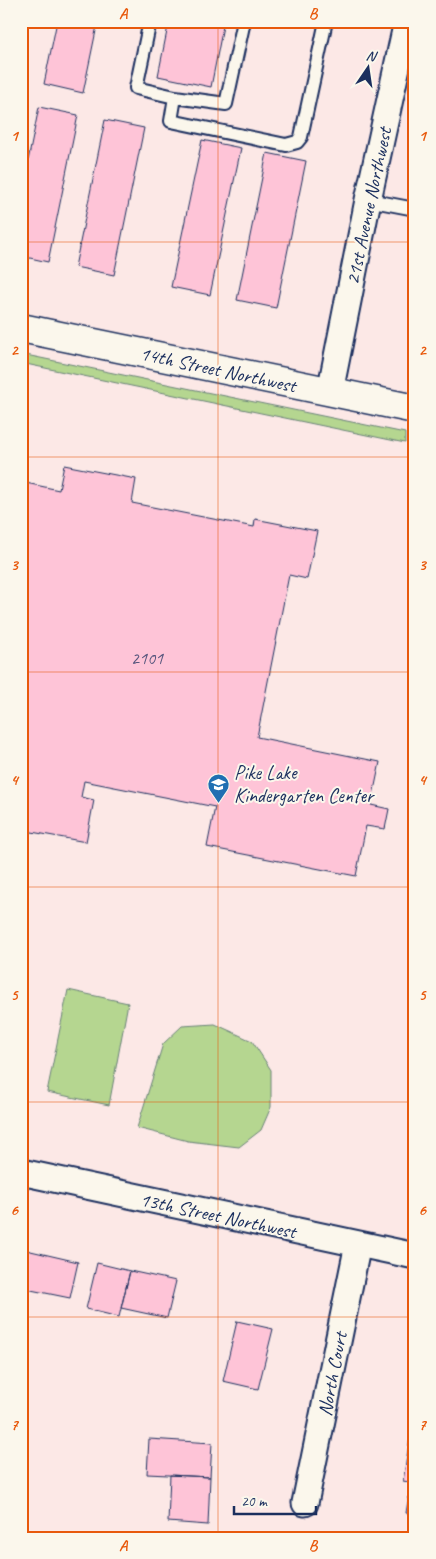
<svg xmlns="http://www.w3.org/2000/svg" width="436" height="1559" font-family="Caveat,sans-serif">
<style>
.green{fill:#b5d690;stroke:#688277}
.building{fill:#fec4d7;stroke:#1b2f5e}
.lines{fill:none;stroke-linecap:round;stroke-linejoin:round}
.service-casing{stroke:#1b2f5e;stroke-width:16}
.minor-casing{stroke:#1b2f5e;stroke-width:29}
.tertiary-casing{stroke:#1b2f5e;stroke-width:31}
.service{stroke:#fbf7ec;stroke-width:12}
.minor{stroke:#fbf7ec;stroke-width:25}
.tertiary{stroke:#fbf7ec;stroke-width:28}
.grid{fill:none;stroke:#e8590c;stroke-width:1;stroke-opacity:0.55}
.labels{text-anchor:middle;stroke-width:4;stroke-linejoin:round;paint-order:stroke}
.number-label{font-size:18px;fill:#54547c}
.street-label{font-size:20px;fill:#1b2f5e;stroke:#fbf7ec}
.poi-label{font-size:20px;fill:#1b2f5e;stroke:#fbf7ec;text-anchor:start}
.neatline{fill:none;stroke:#e8590c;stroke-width:2}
.grid-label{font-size:16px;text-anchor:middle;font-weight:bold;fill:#e8590c}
</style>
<rect width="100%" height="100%" fill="#fce8e6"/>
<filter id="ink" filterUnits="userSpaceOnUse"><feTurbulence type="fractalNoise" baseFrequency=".02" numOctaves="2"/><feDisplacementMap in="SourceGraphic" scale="10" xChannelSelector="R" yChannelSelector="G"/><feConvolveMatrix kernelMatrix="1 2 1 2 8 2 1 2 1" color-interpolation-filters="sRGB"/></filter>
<g filter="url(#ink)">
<path class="green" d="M21,354L405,433V443L21,363Z
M68,990L128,1003L109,1105L47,1092Z
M215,1024L252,1041L271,1070V1107L261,1130L239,1147L188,1141L137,1128L163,1044L182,1026Z"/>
<path class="building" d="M57,21H98L83,93L44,84Z
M169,21H224L211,87L158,76Z
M39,107L78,115L48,262L21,256V195Z
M105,120L144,128L114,275L75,267Z
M202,140L241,148L210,295L171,287Z
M267,153L306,161L276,308L237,300Z
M64,465L136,479L132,503L254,527L255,519L317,531L307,579L289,575L257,737L380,762L371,805L389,809L385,829L366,826L356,876L207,847L215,807L84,781L81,797L94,800L86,842L21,830V482L59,490Z
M22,1249L78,1262L70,1298L21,1288Z
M97,1263L130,1271L119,1317L86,1309Z
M130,1271L176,1281L167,1318L121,1308Z
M237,1321L273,1329L258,1389L223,1381Z
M412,1425H415V1483L403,1481Z
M149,1439L212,1443L210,1477L147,1474Z
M170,1475L210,1477L208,1525L168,1522Z
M411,1482L415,1483V1514L406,1513Z"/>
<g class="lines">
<defs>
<path id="service" d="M150,21L136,88L175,97L226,104L244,21
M175,97L171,121L286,145L297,142L301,137L326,21
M368,200L415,209"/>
<path id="minor" d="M330,392L368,200L407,21
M21,1172L415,1256
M305,1503L358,1244"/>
<path id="tertiary" d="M21,328L415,409"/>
</defs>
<use href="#service" class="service-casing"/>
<use href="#minor" class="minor-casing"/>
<use href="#tertiary" class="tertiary-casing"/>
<use href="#service" class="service"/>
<use href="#minor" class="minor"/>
<use href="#tertiary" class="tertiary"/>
</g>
</g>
<path class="grid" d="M218,21V1538M21,242H415M21,457H415M21,672H415M21,887H415M21,1102H415M21,1317H415"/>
<defs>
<symbol id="school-pin" viewBox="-11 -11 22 30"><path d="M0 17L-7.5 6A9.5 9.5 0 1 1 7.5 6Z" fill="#1f6fb2" stroke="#fbf7ec"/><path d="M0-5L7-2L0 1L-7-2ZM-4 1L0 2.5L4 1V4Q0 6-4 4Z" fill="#fff"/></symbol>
</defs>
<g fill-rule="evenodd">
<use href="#school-pin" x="206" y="772" width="25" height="34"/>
</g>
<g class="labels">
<g class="number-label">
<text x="147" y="664">2101</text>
</g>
<g class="street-label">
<text transform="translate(368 206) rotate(-78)" y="7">21st Avenue Northwest</text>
<text transform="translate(218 369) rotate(12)" y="7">14th Street Northwest</text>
<text transform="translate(218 1215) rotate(12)" y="7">13th Street Northwest</text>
<text transform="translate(332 1374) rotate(-79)" y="7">North Court</text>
</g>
<g class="poi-label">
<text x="234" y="779">Pike Lake<tspan x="234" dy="23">Kindergarten Center</tspan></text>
</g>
</g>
<rect width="436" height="1559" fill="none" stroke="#fbf7ec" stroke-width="55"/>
<g transform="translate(368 68) rotate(13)" stroke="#fbf7ec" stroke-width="4" paint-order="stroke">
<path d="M0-4L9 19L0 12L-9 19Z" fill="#1b2f5e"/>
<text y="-8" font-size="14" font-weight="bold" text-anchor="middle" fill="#1b2f5e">N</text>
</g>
<path d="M234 1506v8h82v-8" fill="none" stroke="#1b2f5e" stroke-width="2.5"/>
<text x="241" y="1506" font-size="15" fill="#1b2f5e" stroke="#fbf7ec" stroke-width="4" paint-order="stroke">20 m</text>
<rect x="28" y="28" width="380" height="1504" class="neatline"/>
<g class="grid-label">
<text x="123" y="19">A</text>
<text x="313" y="19">B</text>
<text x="14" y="141">1</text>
<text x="422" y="141">1</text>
<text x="14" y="355">2</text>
<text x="422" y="355">2</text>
<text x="14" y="570">3</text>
<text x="422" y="570">3</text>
<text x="14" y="785">4</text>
<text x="422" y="785">4</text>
<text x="14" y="1000">5</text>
<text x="422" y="1000">5</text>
<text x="14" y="1215">6</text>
<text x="422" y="1215">6</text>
<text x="14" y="1430">7</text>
<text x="422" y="1430">7</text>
<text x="123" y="1551">A</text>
<text x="313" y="1551">B</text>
</g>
</svg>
